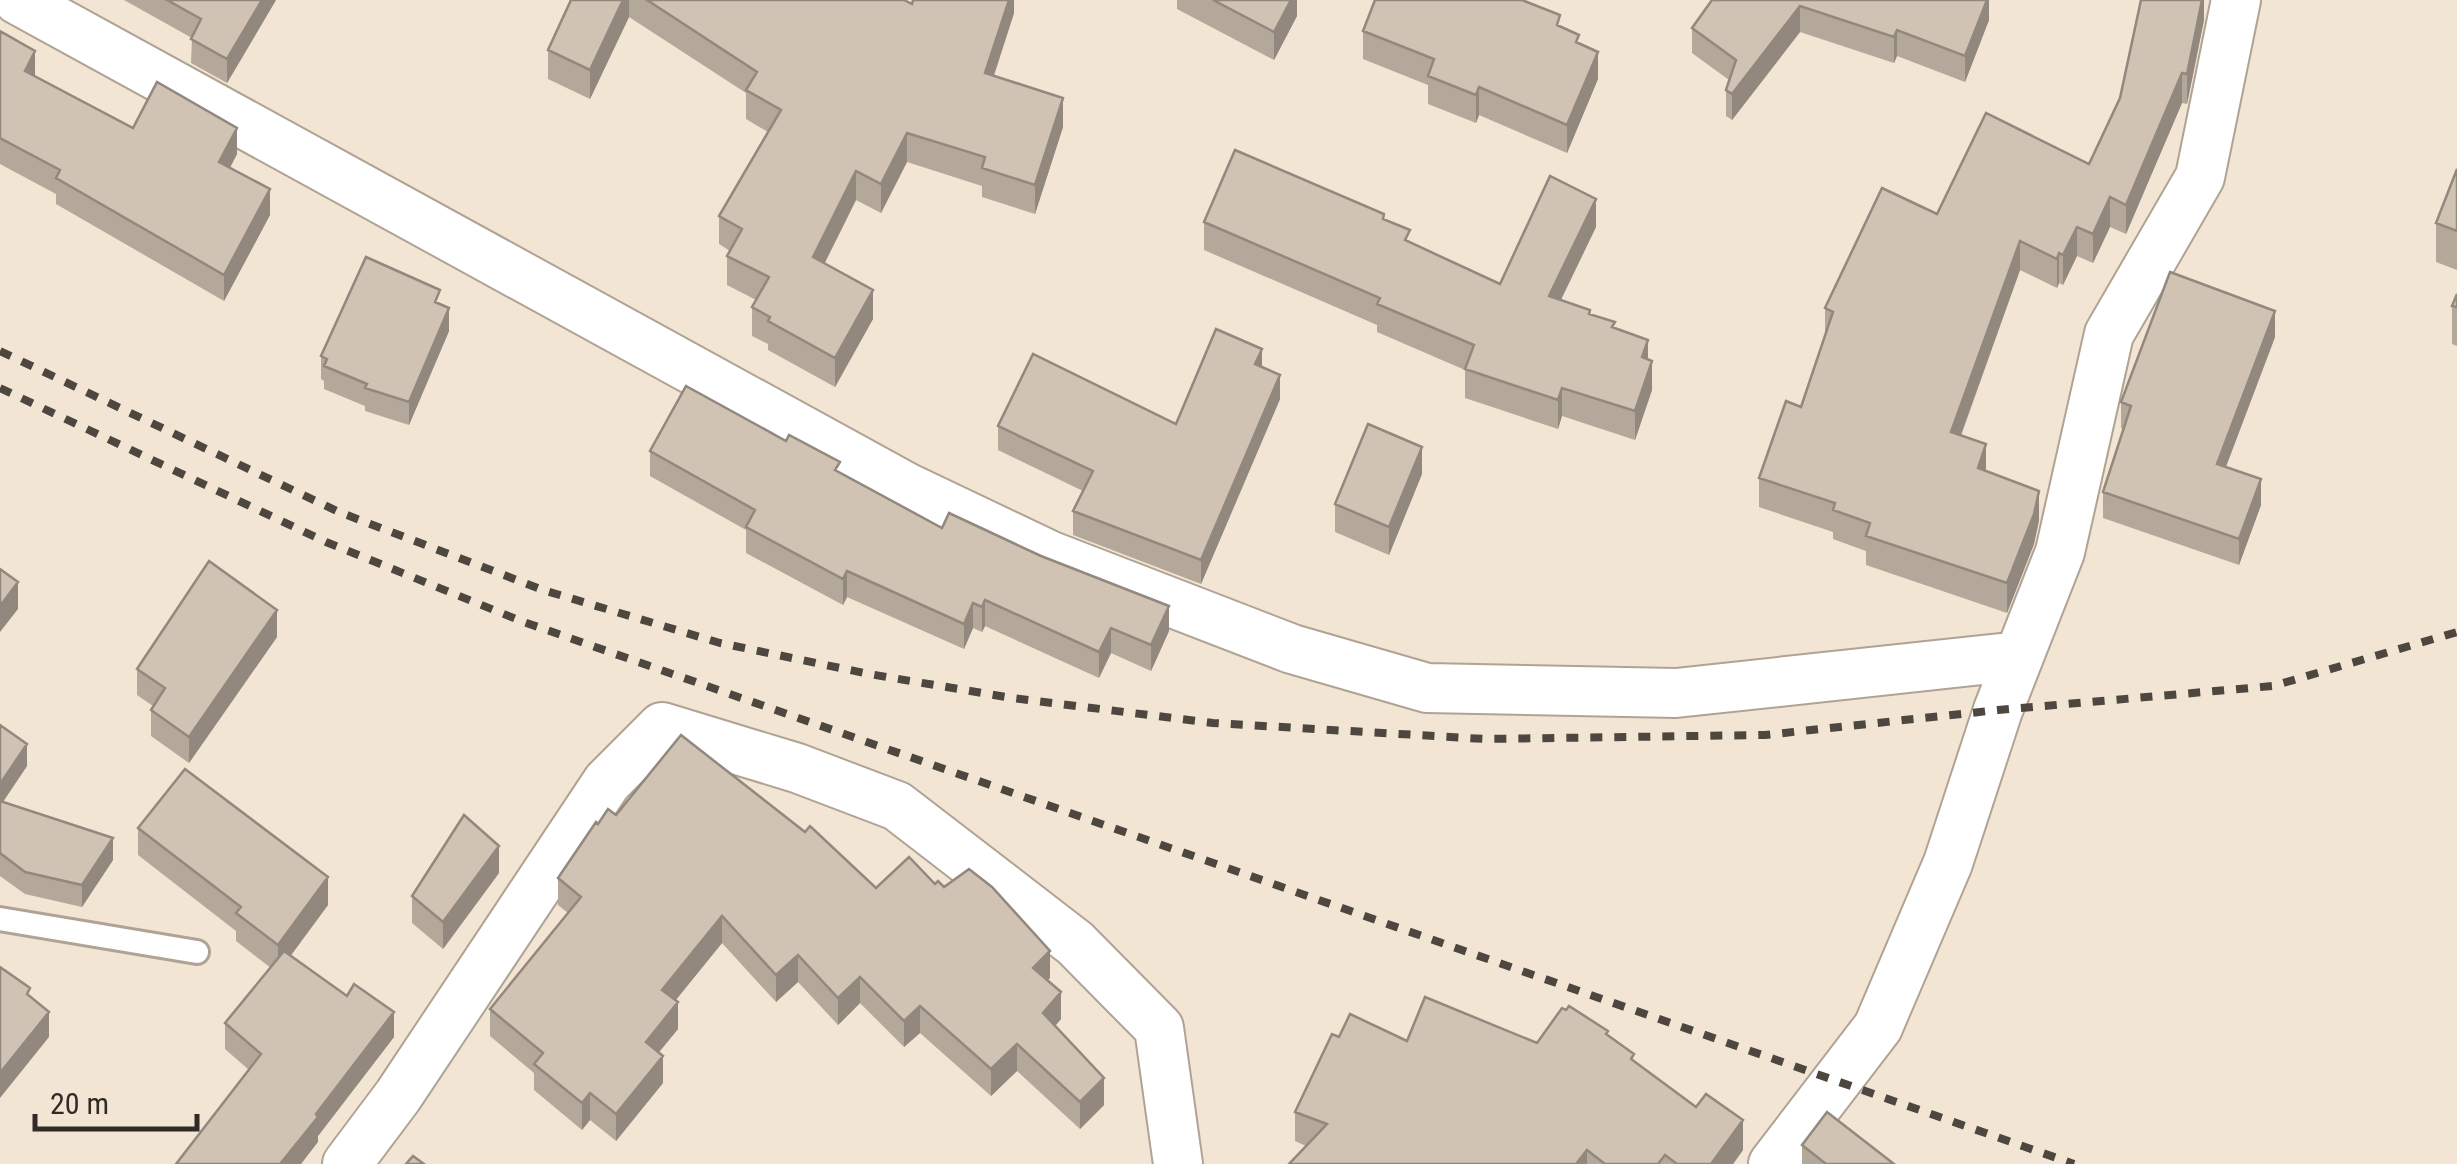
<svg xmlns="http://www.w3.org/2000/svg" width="2457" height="1164" font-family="'Roboto Condensed',sans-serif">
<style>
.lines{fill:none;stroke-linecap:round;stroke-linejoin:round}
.service-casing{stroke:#b0a394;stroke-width:28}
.minor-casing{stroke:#b0a394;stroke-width:52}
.service{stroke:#fff;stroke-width:22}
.minor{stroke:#fff;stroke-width:48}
.rail{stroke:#4e473f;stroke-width:8;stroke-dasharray:12 12;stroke-linecap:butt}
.wall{fill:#b3a89a}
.shaded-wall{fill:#92887d}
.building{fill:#d0c3b3;stroke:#92887d;stroke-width:2.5}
</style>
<rect width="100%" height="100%" fill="#f2e5d4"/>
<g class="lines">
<defs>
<path id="service" d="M0,919L197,952"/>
<path id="minor" d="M18,0L908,488L1051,556L1292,649L1427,688L1676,693L2019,656
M347,1164L398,1096L607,782L662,727L797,768L897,806L1075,943L1159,1028L1178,1164
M1773,1164L1878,1027L1948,863L1998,710L2060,552L2109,334L2200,177L2236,0"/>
</defs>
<use href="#service" class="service-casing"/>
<use href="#minor" class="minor-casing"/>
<use href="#service" class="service"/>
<use href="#minor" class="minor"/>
<path class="rail" d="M0,351L339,512L543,590L720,643L869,674L1012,698L1213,723L1485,739L1765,735L1998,710L2273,686L2457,632
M0,388L326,542L521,621L2074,1164"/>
</g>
<path class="wall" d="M124,0H276L227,83L191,63L192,38Z
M571,0H904L912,4L1014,0V13L994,76L1063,127L1035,214L982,197V186L907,162L881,213L856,200L825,263L873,319L835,387L768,350V344L752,336V307L756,300L727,285V256L730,251L719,244V216L768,132L746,119V93L629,17L590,99L548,79V50Z
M1177,0H1297V16L1274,60L1177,9Z
M1712,0H1989V20L1965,82L1897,56L1894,63L1800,32L1732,120L1726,116V90L1729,80L1692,53V28Z
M2204,0V20L2187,104L2182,103L2126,234L2110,227L2093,263L2077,256L2063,285L2059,283L2057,288L2020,270L1961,436L1986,471L2039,520L2034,544L2007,613L1866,565V551L1833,539V532L1759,507V478L1801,407L1825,337V308L1937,214L2089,164Z
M1560,26L1579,44L1598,79L1567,153L1479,115L1476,123L1428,104V85L1363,59V31Z
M0,31L35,76L133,128L237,154L230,168L270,215L224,301L56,204V194L0,164Z
M2457,169V270L2436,262V223Z
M1384,219L1410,242L1500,284L1596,227L1561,300L1615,328L1648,360L1652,390L1635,440L1562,416L1558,429L1465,398V370L1377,332V325L1204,250V222Z
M2457,294V346L2452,344V306Z
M440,304L449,331L409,425L365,411V406L324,389V381L321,379V356Z
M2275,337L2226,467L2261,505L2239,565L2103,518V492L2123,429L2121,428V402Z
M1262,367L1280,399L1201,584L1073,535V511L1083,491L998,450V426L1176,424Z
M650,451L840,473L942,528L1169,631L1151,671L1111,653L1099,678L985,626L982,632L973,628L964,649L847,597L843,605L746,553V530L650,476Z
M1422,474L1389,555L1335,532V504Z
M277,637L189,763L151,736V710L153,706L137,695V669Z
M0,725L27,766L3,802L113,860L82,907L25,894L0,876Z
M616,815L876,888L935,884L944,887L1050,978L1047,980L1061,1019L1055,1026L1104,1105L1080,1129L1017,1071L991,1096L920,1033L904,1047L860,1003L838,1025L798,982L776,1002L722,943L675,1001L678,1029L659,1052L663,1083L616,1141L590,1120L582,1130L534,1090V1073L490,1036V1009L568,913L558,905V878L598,824Z
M138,828L328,905L290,956L394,1037L318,1136V1142L249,1070L225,1049V1023L271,968L236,941V931L138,855Z
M499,873L443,949L412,923V896Z
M1608,1035L1634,1061L1743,1150L1733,1164H1289L1306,1146L1295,1141V1112L1339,1037L1407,1041L1537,1043Z
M1802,1145L1894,1164H1802Z"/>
<path class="shaded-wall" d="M262,0H276L227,83V59Z
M623,0H629V17L590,99V70Z
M1009,0H1014V13L985,102V73Z
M1291,0H1297V16L1274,60V32Z
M1987,0H1989V20L1965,82V56Z
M2202,0H2204V20L2187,104V74Z
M1800,6V32L1732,120V94Z
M1897,30V56L1894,63V37Z
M35,51V77L25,71Z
M1598,52V79L1567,153V125Z
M2182,73V103L2126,234V205Z
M1479,87V115L1476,123V95Z
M1063,98V127L1035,214V185Z
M237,128V154L219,188V162Z
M907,133V162L881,213V184Z
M856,171V200L813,286V257Z
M270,189V215L224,301V275Z
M2110,197V227L2093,263V234Z
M1596,199V227L1549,324V296Z
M2077,227V256L2063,285V255Z
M2020,241V270L1951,462V432Z
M2059,253V283L2057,288V259Z
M873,290V319L835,387V358Z
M449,308V331L409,425V402Z
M2275,311V337L2217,490V464Z
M1648,340V368L1642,357Z
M1262,349V374L1255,364Z
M1652,361V390L1635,440V411Z
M1280,375V399L1201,584V560Z
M1562,388V416L1558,429V400Z
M1986,444V473L1978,468Z
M1422,447V474L1389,555V527Z
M2261,479V505L2239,565V539Z
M2039,491V520L2034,544L2007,613V583Z
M847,571V597L843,605V579Z
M18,582V609L0,632V606Z
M985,600V626L982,632V607Z
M973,603V628L964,649V624Z
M1169,606V631L1151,671V645Z
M277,610V637L189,763V737Z
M1111,628V653L1099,678V652Z
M27,744V766L0,806V784Z
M113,838V860L82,907V885Z
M499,846V873L443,949V922Z
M328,877V905L278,973V945Z
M722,916V943L662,1017V990Z
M1050,951V978L1033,994V968Z
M798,955V982L776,1002V975Z
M860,977V1003L838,1025V998Z
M1061,992V1019L1043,1040V1013Z
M678,1002V1029L646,1068V1042Z
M920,1006V1033L904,1047V1021Z
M49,1012V1037L0,1098V1073Z
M394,1012V1037L318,1136V1142L301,1164H280Z
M1017,1044V1071L991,1096V1069Z
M663,1056V1083L616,1141V1114Z
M1104,1078V1105L1080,1129V1102Z
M590,1093V1120L582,1130V1103Z
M1743,1120V1150L1733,1164H1711Z
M1587,1150V1164H1576Z"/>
<path class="building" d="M167,0H262L227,59L191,39L201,19Z
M571,0H623L590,70L548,50Z
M647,0H904L912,4L913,0H1009L985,73L1063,98L1035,185L982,168L985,157L907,133L881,184L856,171L813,257L873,290L835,358L768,321L770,317L752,307L769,277L727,256L742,229L719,216L781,110L746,90L757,72Z
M1213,0H1291L1274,32Z
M1375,0H1522L1560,15L1557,25L1579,35L1576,42L1598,52L1567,125L1479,87L1476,95L1428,76L1434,59L1363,31Z
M1712,0H1987L1965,56L1897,30L1894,37L1800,6L1732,94L1726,90L1736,60L1692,28Z
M2141,0H2202L2187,74L2182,73L2126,205L2110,197L2093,234L2077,227L2063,255L2059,253L2057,259L2020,241L1951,432L1986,444L1978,468L2039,491L2034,514L2007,583L1866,536L1870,523L1833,510L1835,503L1759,478L1786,401L1801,407L1833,312L1825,308L1882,188L1937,214L1986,113L2089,164L2120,98Z
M0,31L35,51L25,71L133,128L157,82L237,128L219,162L270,189L224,275L56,178L60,170L0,138Z
M1235,150L1384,214L1383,219L1410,230L1405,240L1500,284L1550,176L1596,199L1549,296L1590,310L1589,314L1615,322L1612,327L1648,340L1642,357L1652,361L1635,411L1562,388L1558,400L1465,369L1474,345L1377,304L1380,298L1204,222Z
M2457,169V231L2436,223Z
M366,257L440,290L435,302L449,308L409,402L365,388L367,384L324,366L327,359L321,356Z
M2170,272L2275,311L2217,464L2261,479L2239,539L2103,492L2131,406L2121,402Z
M2457,294V307L2452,306Z
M1216,329L1262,349L1255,364L1280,375L1201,560L1073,511L1093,471L998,426L1033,354L1176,424Z
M686,386L786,441L789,435L840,462L835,470L942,528L949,513L1041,556L1169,606L1151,645L1111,628L1099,652L985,600L982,607L973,603L964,624L847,571L843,579L746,527L755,510L650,451Z
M1368,424L1422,447L1389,527L1335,504Z
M209,561L277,610L189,737L151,710L165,688L137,669Z
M0,569L18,582L0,606Z
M0,725L27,744L0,784Z
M681,735L805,832L810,826L876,888L909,857L935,884L938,881L944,887L969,869L992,887L1050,951L1033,968L1061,992L1043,1013L1104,1078L1080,1102L1017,1044L991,1069L920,1006L904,1021L860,977L838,998L798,955L776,975L722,916L662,990L678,1002L646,1042L663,1056L616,1114L590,1093L582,1103L534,1064L543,1053L490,1009L581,897L558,878L596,822L598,824L608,809L616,815Z
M185,769L328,877L278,945L236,913L241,907L138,828Z
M0,801L113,838L82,885L25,872L0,853Z
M464,815L499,846L443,922L412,896Z
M284,951L347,996L354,984L394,1012L316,1114L318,1117L280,1164H176L261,1054L225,1023Z
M0,967L30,988L27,994L49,1012L0,1073Z
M1425,997L1537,1043L1562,1008L1566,1010L1569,1006L1608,1031L1606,1034L1634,1054L1631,1059L1696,1107L1706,1094L1743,1120L1711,1164H1677L1665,1155L1658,1164H1605L1587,1150L1576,1164H1289L1327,1124L1295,1112L1332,1034L1339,1037L1350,1014L1407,1041Z
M1827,1112L1894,1164H1826L1802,1145Z
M413,1156L424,1164H406Z"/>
<path d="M35 1114v15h162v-15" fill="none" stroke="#312b25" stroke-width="5"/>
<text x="50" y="1114" font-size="30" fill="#312b25" stroke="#f2e5d4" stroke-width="8" paint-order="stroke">20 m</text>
</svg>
